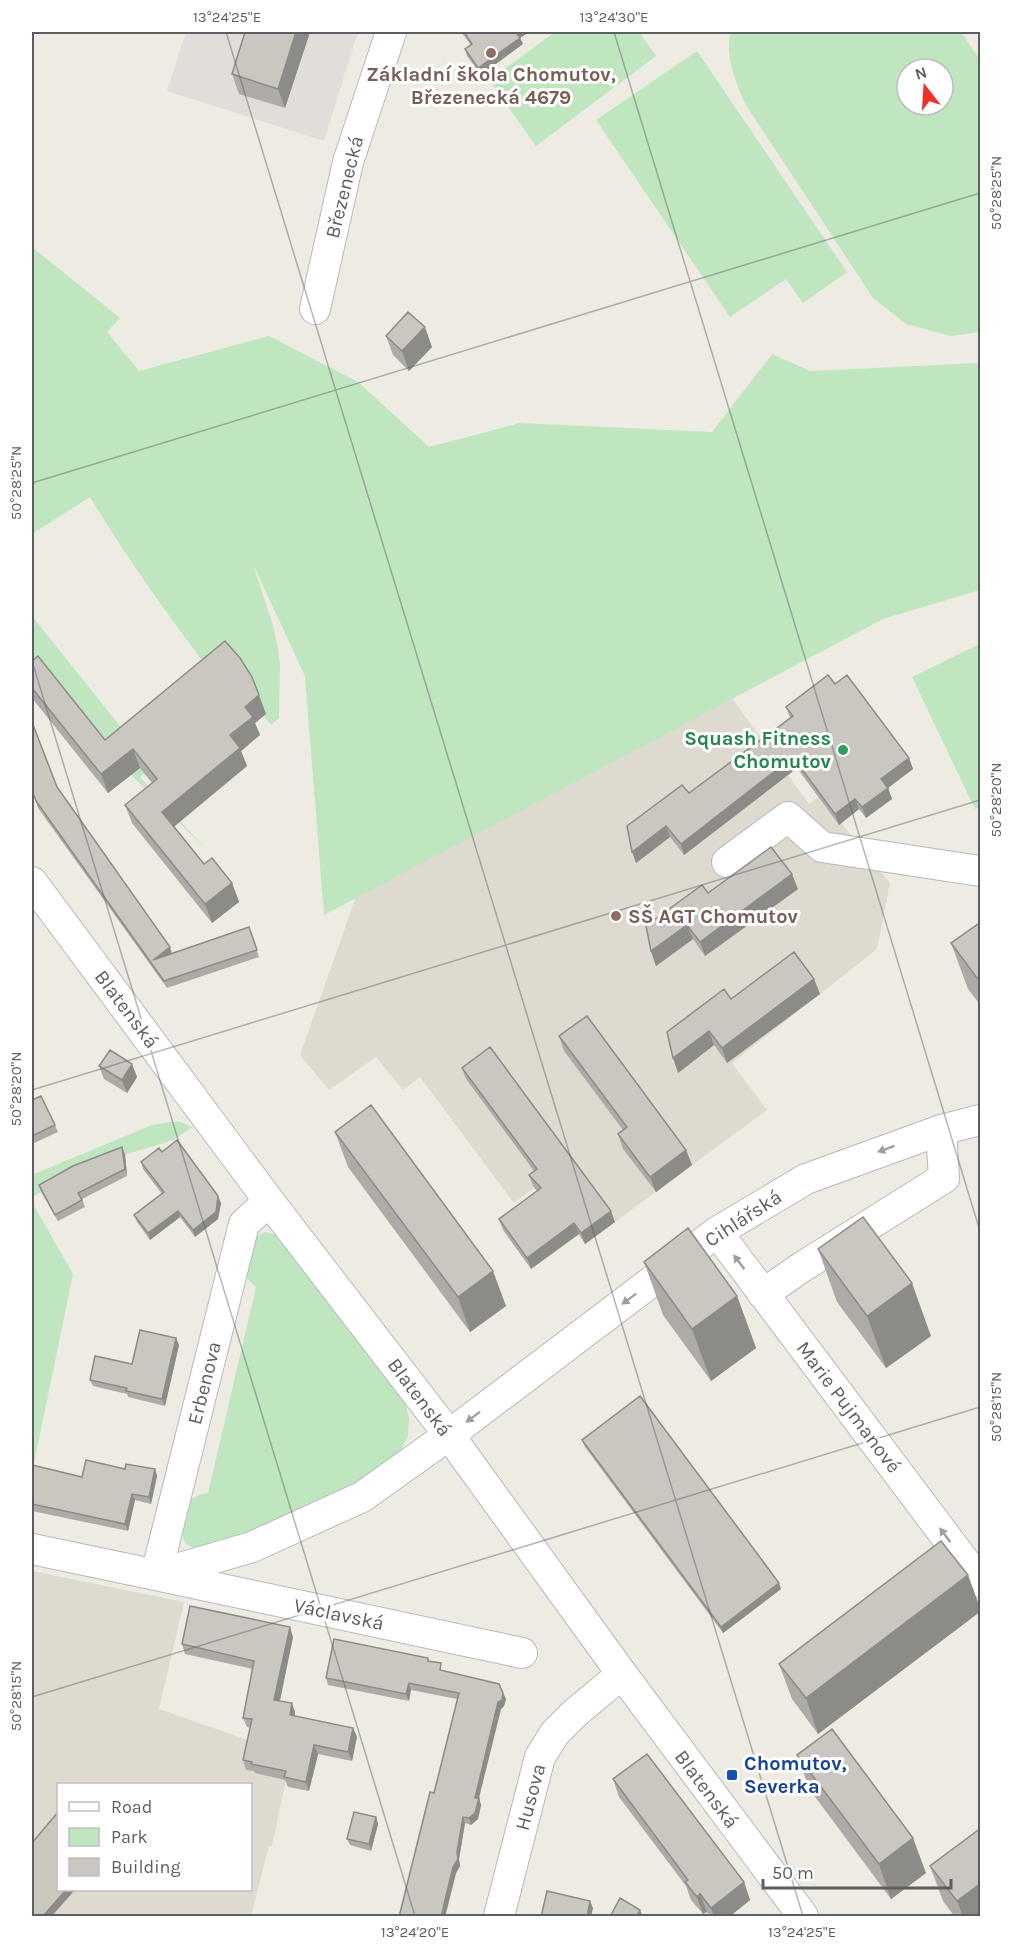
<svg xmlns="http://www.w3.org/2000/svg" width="1012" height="1948" font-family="Karla,sans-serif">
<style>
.industrial{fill:#e1deda}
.education{fill:#dedad0;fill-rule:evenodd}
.green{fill:#bfe6be;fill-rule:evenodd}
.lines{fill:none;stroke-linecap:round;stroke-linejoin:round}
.minor-casing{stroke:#b5b9bd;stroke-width:32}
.minor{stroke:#fff;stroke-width:30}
.wall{fill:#aeaba6}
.shaded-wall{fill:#8d8b87}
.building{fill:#cac7c1;stroke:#8d8b87;stroke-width:1.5}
.oneway{fill:#9d9fa1}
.ticks{fill:none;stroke:#5b5f63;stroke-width:1.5;stroke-opacity:0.45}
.education-dot{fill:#8d6e63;stroke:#fff;stroke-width:2}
.leisure-dot{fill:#2e9e5b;stroke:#fff;stroke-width:2}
.transit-dot{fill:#1a4fb4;stroke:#fff;stroke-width:2}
.labels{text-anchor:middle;stroke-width:6;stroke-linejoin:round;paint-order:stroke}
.education-label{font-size:20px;font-weight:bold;fill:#785e54;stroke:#fff}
.street-label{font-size:20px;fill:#5b5f63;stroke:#fff}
.leisure-label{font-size:20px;font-weight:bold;fill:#27864d;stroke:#fff;text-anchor:end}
.transit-label{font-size:20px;font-weight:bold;fill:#164399;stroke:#fff;text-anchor:start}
.neatline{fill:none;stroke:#5b5f63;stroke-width:2}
.ticks-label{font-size:15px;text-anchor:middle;fill:#5b5f63}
</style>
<rect width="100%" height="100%" fill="#eeebe2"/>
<path class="industrial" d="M186,32H358L324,141L167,91Z"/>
<path class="education" d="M715,675L809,804L818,797L839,824L841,823L890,883L877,949L732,1063L767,1110L585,1244L575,1230L570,1234L534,1188L514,1203L420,1077L403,1090L376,1057L329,1090L300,1055L432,682Z
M32,1571L184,1602L159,1709L291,1755L272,1846H269L251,1916H32ZM58,1784H250V1890H58Z"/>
<path class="green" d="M555,32H639L656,56L536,146L489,80Z
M731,32H961L980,60V332L951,336L906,324L873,298L744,102C736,81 724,55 731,32ZM907,69H943V105H907Z
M697,51L847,272L803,303L786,279L730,317L596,120Z
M32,247L120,318L107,332L139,371L269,336L358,382L429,447L520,423L712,432L772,354L810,371L980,363V590L883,619L324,915L305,676L253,564L272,622L278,648L280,665L279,718L271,725L261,713L250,722C192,648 139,578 90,497L32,534Z
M32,616L152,766L140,777L205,848L32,677Z
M980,644V807L975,809L912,677Z
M170,1122H180L192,1127L174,1140L107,1160L68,1177L32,1197V1175L152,1125Z
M32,1202L73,1274L32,1473Z
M265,1232L276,1235L404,1397L409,1418L408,1435L400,1453L349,1489L235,1540L195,1549L185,1543L180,1527L189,1500L199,1495L208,1493L256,1287L245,1277L249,1240Z"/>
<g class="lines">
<defs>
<path id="minor" d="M315,309L348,162L391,32
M727,862L788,817L822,847L980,871
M32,882L269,1201L449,1435L622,1674L803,1916
M269,1201L244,1224L156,1575L522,1653
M717,1232L980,1582
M763,1294L802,1267L944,1178L941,1130
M32,1549L156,1575L252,1547L362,1497L449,1435L717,1232L806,1179L941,1130L980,1120
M499,1916L540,1757L555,1733L575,1713L622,1674"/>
</defs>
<use href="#minor" class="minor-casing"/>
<use href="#minor" class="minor"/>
</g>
<path class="wall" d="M310,32L285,108L239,94L232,74Z
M461,32H529L520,38L523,44L481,75L467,56L465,49L471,45Z
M386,336L432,347L409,371L393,355Z
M32,661L105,740L266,714L255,723L260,735L241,751L247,766L174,826L204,864L232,883L239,902L212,923L132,823L125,805L152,783L140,768L108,793L32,698Z
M835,684L909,758L913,769L888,788L892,799L866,818L859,809L839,825L797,768L684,855L670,837L636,863L689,793L790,718L786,707Z
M57,787L172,954L249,927L259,957L167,988L38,808L32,790Z
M798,889L705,956L693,939L656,966L651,951L708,893Z
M981,922V1006L968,989L951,943Z
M814,979L820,994L727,1063L714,1045L678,1073L731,999Z
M559,1036L686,1150L692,1165L656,1192L623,1149L618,1134L623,1130L564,1051Z
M132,1064L137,1077L127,1093L104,1079L99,1066Z
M462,1068L615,1222L585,1244L579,1234L531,1269L503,1230L499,1219L537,1191L533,1186L529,1175L534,1171L466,1079Z
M32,1100L55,1125L58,1132L32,1144Z
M335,1132L506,1306L470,1332L348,1167Z
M162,1152L221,1203L218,1219L195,1237L180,1217L150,1240L137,1222L134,1215L162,1194L143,1169L141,1162Z
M125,1154L127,1176L82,1199L85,1207L58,1221L41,1192L39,1185Z
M818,1249L931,1336L886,1368L837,1302Z
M644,1262L737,1296L756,1348L711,1381L663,1315Z
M176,1338L179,1345L165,1406L128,1397L127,1394L93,1386L90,1380L132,1364Z
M582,1440L781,1589L723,1633L585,1447Z
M32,1465L82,1477L125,1469H155L157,1476L151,1504L135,1500L128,1531L32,1511Z
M968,1575L981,1611L818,1734L792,1699L779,1664Z
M293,1637L280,1701L295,1712V1716L353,1728L357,1737L352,1761L318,1754L309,1791L288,1787L285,1780L255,1773L254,1771L246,1770L243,1760L250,1728L247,1727L243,1718L253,1669L185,1654L182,1644Z
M428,1658L429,1661L443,1671L503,1693L506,1699L504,1706L501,1709L479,1798L481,1805L478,1819L471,1825L465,1823L459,1859L460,1866L456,1873L445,1917H399L434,1793L457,1699L411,1690L409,1701L328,1685L326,1678Z
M797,1755L926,1873L891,1899L810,1790Z
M613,1779L744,1882L750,1900L729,1917H710L707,1912L703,1914L691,1900L686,1886L619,1797Z
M376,1817L378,1824L371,1851L350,1845L347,1839Z
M930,1866L981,1917H955L943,1901Z"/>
<path class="shaded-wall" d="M296,32H310L285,108L278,89Z
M516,32H529L520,38L523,44L481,75L478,68Z
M425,327L432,347L409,371L402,351Z
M259,695L266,714L255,723L260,735L241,751L247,766L169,831L162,812L230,735L245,707Z
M133,749L140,768L108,793L101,774Z
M793,757L797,768L684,855L681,844Z
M909,758L913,769L885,790L881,779Z
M888,788L892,799L866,818L862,807Z
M855,799L859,809L839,825L835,814Z
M666,826L670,837L636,863L632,852Z
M792,874L798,889L705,956L700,942Z
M232,883L239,902L212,923L205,904Z
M687,925L693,939L656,966L651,951Z
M170,947L172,954L153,960Z
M981,976V987L977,978Z
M814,979L820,994L727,1063L722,1048Z
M709,1031L714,1045L678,1073L673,1058Z
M132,1064L137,1077L127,1093L122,1080Z
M122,1147L125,1154L127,1176L125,1169Z
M686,1150L692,1165L656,1192L650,1177Z
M218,1196L221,1203L218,1219L195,1237L193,1230Z
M178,1211L180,1217L150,1240L148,1233Z
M611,1211L615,1222L585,1244L581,1233Z
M574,1223L579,1234L531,1269L527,1258Z
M493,1271L506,1306L470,1332L458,1297Z
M912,1283L931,1336L886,1368L867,1316Z
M737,1296L756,1348L711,1381L692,1329Z
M176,1338L179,1345L165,1406L162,1399Z
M155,1469L157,1476L151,1504L149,1497Z
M132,1494L135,1500L128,1531L125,1524Z
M968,1575L981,1611L818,1734L806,1698Z
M779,1583L781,1589L723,1633L721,1627Z
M290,1627L293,1637L278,1709L274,1700Z
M409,1683L411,1690L409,1701L406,1694Z
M503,1693L506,1699L504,1706L501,1709L477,1805L475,1798L498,1702Z
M292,1703L295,1712L293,1724L290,1715Z
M353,1728L357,1737L352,1761L348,1752Z
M314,1745L318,1754L309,1791L306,1782Z
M479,1798L481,1805L478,1819L471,1825L469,1818Z
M376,1817L378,1824L371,1851L369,1844Z
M463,1817L465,1823L459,1859L460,1866L456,1873L445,1917H441L457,1852Z
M913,1838L926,1873L891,1899L879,1864Z
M744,1882L750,1900L729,1917H714L711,1908Z
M981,1883V1917H963L957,1901Z
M66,1890H75L51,1917H42Z
M700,1894L707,1912L703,1914L697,1897Z
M590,1901L593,1908L591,1917H587Z
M640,1910L643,1917H636Z"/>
<path class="building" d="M245,32H296L278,89L232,74Z
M464,32H517H516L520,38L478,68L465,49L472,44Z
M408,312L425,327L402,351L386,336Z
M225,641L240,658L252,677L259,695L245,707L253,717L230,735L240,748L162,812L204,864L212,858L232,883L205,904L125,805L157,779L133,749L101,774L32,688V661L38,656L105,740Z
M828,675L835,684L847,675L909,758L881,779L888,788L862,807L855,799L835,814L793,757L681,844L666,826L632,852L627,826L682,785L689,793L793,716L786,707Z
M32,722L57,787L170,947L153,960L249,927L257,950L164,981L36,801L32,790Z
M771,847L792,874L700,942L687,925L651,951L646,926L702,885L708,893Z
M981,922V976L977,978L951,943Z
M794,952L814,979L722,1048L709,1031L673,1058L667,1032L724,989L731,999Z
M587,1016L686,1150L650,1177L618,1134L627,1127L559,1036Z
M490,1047L611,1211L581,1233L574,1223L527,1258L499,1219L541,1188L529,1175L537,1169L462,1068Z
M110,1050L132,1064L122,1080L99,1066Z
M41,1096L55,1125L32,1136V1100Z
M371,1105L493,1271L458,1297L335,1132Z
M177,1140L218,1196L216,1212L193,1230L178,1211L148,1233L134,1215L164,1192L141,1162L159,1148L162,1152Z
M122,1147L125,1169L78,1193L82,1200L55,1215L39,1185L73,1166Z
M863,1217L912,1283L867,1316L818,1249Z
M688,1228L737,1296L692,1329L644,1262Z
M140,1330L176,1338L162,1399L126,1391L127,1388L90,1380L95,1356L132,1364Z
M640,1396L779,1583L721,1627L582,1440Z
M86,1460L125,1469L126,1464L155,1469L149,1497L132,1494L125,1524L32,1504V1465L82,1477Z
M941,1541L968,1575L806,1698L779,1664Z
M190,1606L290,1627L274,1700L292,1703L290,1715L353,1728L348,1752L314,1745L306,1782L284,1777L286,1771L251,1764L252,1762L243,1760L252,1719L243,1718L254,1661L182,1644Z
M334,1639L428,1658V1661L441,1663L440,1670L499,1684L503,1693L502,1700L498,1702L475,1798H479L475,1813L469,1818L463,1817L457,1852L458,1859L453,1867L441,1917H399L430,1792L434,1793L459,1693L409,1683L406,1694L326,1678Z
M832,1729L913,1838L879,1864L797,1755Z
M647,1754L744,1882L711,1908L700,1894L697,1897L685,1882L688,1880L613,1779Z
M58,1812V1890H66L42,1917H32V1843Z
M354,1812L376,1817L369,1844L347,1839Z
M981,1828V1883L957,1901L930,1866Z
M547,1891L590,1901L587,1917H541Z
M620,1898L640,1910L636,1917H610Z"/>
<defs><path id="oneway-solid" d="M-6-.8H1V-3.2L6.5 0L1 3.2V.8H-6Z" transform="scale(1.5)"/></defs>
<g class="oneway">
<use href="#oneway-solid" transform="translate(886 1149) rotate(160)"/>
<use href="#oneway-solid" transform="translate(739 1262) rotate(-127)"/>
<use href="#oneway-solid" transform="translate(629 1299) rotate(143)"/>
<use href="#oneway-solid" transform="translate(473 1417) rotate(143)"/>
<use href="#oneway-solid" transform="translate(945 1535) rotate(-127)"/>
</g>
<path class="ticks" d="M226,32L803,1916M614,32L980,1231M32,483L980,193M32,661L415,1916M32,1090L980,800M32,1697L980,1407"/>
<g class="education-dot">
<circle cx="491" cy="53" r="6"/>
<circle cx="616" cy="916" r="6"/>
</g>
<circle class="leisure-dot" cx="843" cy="750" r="6"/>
<rect class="transit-dot" x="726" y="1769" width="12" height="12" rx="3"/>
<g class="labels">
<g class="education-label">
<text x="491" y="81">Základní škola Chomutov,<tspan x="491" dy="23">Březenecká 4679</tspan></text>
<text x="628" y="923" text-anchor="start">SŠ AGT Chomutov</text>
</g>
<g class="street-label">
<text transform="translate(344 187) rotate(-76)" y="7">Březenecká</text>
<text transform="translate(127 1009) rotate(53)" y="7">Blatenská</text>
<text transform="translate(743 1218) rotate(-33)" y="7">Cihlářská</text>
<text transform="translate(204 1383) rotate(-76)" y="7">Erbenova</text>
<text transform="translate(420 1397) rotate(53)" y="7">Blatenská</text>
<text transform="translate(849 1407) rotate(53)" y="7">Marie Pujmanové</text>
<text transform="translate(339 1614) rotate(12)" y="7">Václavská</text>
<text transform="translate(707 1789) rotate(53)" y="7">Blatenská</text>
<text transform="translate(530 1797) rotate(-75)" y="7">Husova</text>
</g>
<g class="leisure-label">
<text x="831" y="745">Squash Fitness<tspan x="831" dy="23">Chomutov</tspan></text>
</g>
<g class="transit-label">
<text x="744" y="1770">Chomutov,<tspan x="744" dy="23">Severka</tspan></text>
</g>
</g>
<rect width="1012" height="1948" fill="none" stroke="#ffffff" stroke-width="66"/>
<rect x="57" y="1783" width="195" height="108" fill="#ffffff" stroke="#bdbfc1" stroke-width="1.5"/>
<rect x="69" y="1802" width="30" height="9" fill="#ffffff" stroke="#bdbfc1" stroke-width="1.5"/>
<text x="111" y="1813" font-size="18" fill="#5b5f63">Road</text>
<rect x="69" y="1828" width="30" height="18" fill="#bfe6be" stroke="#bdbfc1" stroke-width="1.5"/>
<text x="111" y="1843" font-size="18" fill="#5b5f63">Park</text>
<rect x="69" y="1858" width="30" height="18" fill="#cac7c1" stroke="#bdbfc1" stroke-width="1.5"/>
<text x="111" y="1873" font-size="18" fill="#5b5f63">Building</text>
<g transform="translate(925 87) rotate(343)"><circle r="28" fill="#ffffff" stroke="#bdbfc1" stroke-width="1.5"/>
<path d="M0-4.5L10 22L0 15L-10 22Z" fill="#eb332b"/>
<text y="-9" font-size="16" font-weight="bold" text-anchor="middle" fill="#5b5f63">N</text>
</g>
<path d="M763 1879v9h188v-9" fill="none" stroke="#5b5f63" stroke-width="3"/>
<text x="772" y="1879" font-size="18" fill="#5b5f63" stroke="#ffffff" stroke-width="4.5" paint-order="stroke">50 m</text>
<rect x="33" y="33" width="946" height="1882" class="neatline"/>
<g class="ticks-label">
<text x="227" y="22">13°24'25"E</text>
<text x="614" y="22">13°24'30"E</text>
<text transform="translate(996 193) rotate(-90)" y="5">50°28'25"N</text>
<text transform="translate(16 483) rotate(-90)" y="5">50°28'25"N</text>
<text transform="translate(996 800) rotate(-90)" y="5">50°28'20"N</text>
<text transform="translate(16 1089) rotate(-90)" y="5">50°28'20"N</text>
<text transform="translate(996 1407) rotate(-90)" y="5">50°28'15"N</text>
<text transform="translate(16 1696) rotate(-90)" y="5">50°28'15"N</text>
<text x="415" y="1937">13°24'20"E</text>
<text x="802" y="1937">13°24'25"E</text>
</g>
</svg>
